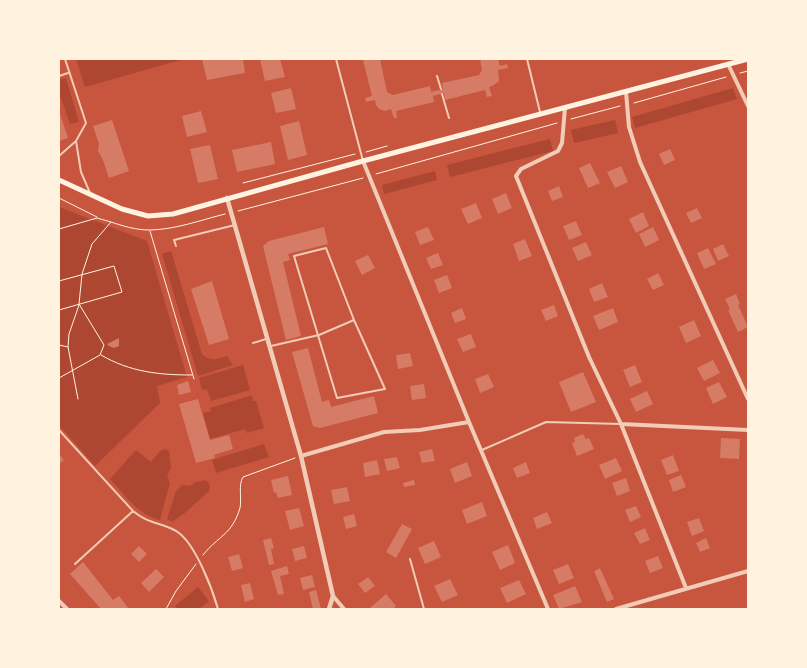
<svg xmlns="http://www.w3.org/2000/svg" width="807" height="668" font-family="Ubuntu,sans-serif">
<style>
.green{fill:#ae4732}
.building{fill:#d67c66}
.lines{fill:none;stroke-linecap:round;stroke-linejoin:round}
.path{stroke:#fff3e0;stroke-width:1}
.service{stroke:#f1ccb7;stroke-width:2}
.minor{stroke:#f1ccb7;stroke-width:4}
.tertiary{stroke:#f1ccb7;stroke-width:4.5}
.secondary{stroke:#fff3e0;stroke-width:5}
</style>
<rect width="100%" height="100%" fill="#c8553d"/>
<path class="green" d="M76,59H184L85,87Z
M66,78L79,122L70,124L61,98H59V80Z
M733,88L737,99L635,128L632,117Z
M615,120L618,133L574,143L571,130Z
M550,139L553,151L450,177L447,165Z
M435,171L437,180L384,194L382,185Z
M59,207L147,241L187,377L157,386L160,403L95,466L59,425Z
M171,251L202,354C210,362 217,359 227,356L233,365L198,376L162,254Z
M243,365L250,390L211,401L207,389L202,390L199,378Z
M252,395L253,401H256L264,428L247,433L245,429L210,439L203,413L211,411L210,408Z
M264,444L269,457L216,473L212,460Z
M165,449L169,451L171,468L167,475L170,483L160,520C138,515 125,495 110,479L136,450L151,462L160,451Z
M206,480L210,485L209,491L186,512L172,522L167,519L176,491L182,485L189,486L196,482Z
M198,587L209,601L199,609H177L175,606Z"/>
<path class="building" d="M202,59H243L245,73L207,80Z
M260,59H280L285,77L265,81Z
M368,59H380L387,92L393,95L430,86L431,92L443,89L442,83L479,75L482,70L480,59H498L500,66L507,64L508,68L498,70L499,81L494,85L489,87L492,96L487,97L485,90L445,100L444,93L433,96L434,102L396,111L397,118H394L391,109L385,111L379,109L376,105L375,100L366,102L365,98L372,96L363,60Z
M291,88L296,109L276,113L271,93Z
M59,111L68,138L59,141Z
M201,111L207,132L187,137L182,116Z
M112,120L129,171L109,178L103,160L98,151L99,144L93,126Z
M299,121L307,155L288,160L280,126Z
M271,142L275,164L237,172L232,150Z
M210,145L218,179L198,183L190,149Z
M670,149L675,160L664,165L659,154Z
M590,163L600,183L588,188L579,168Z
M621,166L628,182L615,188L607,172Z
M559,186L563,197L552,201L548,191Z
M506,193L512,208L498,214L492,199Z
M476,203L482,218L468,224L461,209Z
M697,208L702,218L691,223L686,213Z
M643,212L649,226L636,233L629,219Z
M576,221L582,235L569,240L563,226Z
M324,227L328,244L288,254L290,260L283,262L301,336L286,340L263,246L269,241Z
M428,227L434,240L420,245L415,232Z
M653,227L659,240L645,247L639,234Z
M525,239L532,256L519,261L513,244Z
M586,242L592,255L578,261L572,248Z
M723,244L729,256L718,261L713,249Z
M708,248L716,264L704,269L697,253Z
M438,253L443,265L431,269L426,258Z
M368,255L375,268L362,275L355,261Z
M658,273L664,285L653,290L647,279Z
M447,275L452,288L439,293L434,280Z
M212,281L229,339L209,345L191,289Z
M602,283L608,297L594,302L589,289Z
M736,294L740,304L738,305L748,327L738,332L728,310L730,309L725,299Z
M554,305L558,316L546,321L541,310Z
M462,308L466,319L455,323L451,313Z
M613,308L618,322L599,330L593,316Z
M694,320L701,336L686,343L679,327Z
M471,334L476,347L463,352L457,339Z
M119,338V346L114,348L109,346L107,344Z
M308,348L322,402L329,400L331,407L374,396L378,413L320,428L313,426L292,352Z
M410,353L413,366L398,369L396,355Z
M713,360L720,373L704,381L697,368Z
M635,365L642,382L630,387L623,370Z
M583,372L596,402L571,412L559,382Z
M488,374L494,387L480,393L475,379Z
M188,381L191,392L179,395L177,385Z
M719,382L727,397L713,404L706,388Z
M424,384L426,398L412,400L410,386Z
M647,391L653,404L636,412L630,399Z
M198,399L210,440L229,435L233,449L214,455L215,458L196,463L179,404Z
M583,434L586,439L589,438L594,449L577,456L572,443L575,442L574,438Z
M721,438L740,439L739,459L720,458Z
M432,449L435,461L422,463L419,452Z
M59,454L64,460L59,464Z
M673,455L679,471L667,475L661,460Z
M397,457L400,468L387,471L384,459Z
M616,458L622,471L605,479L599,465Z
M377,460L380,474L365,477L363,463Z
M467,462L472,476L455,483L450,469Z
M526,462L530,473L517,478L513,468Z
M681,475L686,487L673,492L669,480Z
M288,476L292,495L278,498L276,492L274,493L271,480Z
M626,478L630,491L617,496L612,483Z
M414,480L415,485L404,487L403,483Z
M347,487L350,501L334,504L331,490Z
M482,502L487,516L467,524L462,510Z
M636,506L641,517L630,522L625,510Z
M299,508L304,526L290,530L285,511Z
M547,512L552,523L537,529L533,518Z
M354,514L357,526L346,529L343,517Z
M699,518L704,531L692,536L687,522Z
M402,524L412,529L396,558L386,552Z
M645,528L650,540L640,544L634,533Z
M271,538L274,548L271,549L274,564L269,565L263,540Z
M706,538L710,548L700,552L696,543Z
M434,541L441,557L425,564L418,548Z
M508,545L515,563L500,570L492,552Z
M139,546L147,554L139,562L131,554Z
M304,546L307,558L295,561L292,549Z
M239,554L243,568L232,571L228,557Z
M658,556L663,568L650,573L645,561Z
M83,562L113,600L119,596L129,609H101L70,574Z
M568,564L574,578L559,584L553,570Z
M287,566L289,574L280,576L284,594L278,595L271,571Z
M600,568L614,599L607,602L594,571Z
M156,569L164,577L149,592L141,583Z
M312,575L315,587L303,590L300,578Z
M368,577L375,586L365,593L358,584Z
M450,579L458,595L442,602L434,586Z
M519,580L526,594L507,603L500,588Z
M250,583L254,599L245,602L241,585Z
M575,586L582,602L559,609L553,595Z
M316,590L321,609H313L309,592Z
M386,594L396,606L393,609H371L370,608Z"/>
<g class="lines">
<path class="path" d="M740,73L748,71
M634,103L726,77
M571,119L620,106
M366,152L387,146
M376,174L557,123
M243,183L355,154
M59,198L97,217
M238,211L363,178
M111,222C123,226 136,230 149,230C174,230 201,220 225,214
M59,229L97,218L111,222L92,244L82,274L79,304L104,345L100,355L59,378
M150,231L194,379
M59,281L114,266L122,292L59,310
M59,345L68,347
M101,355C130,372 159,375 192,375
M78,399L68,347L69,334L79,305
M203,555C218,536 232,535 240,508C242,498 238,485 243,477L295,458
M166,609L176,591L196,564"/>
<path class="service" d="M65,59L86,123L76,141
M336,59L363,161
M527,59L540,112
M59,76L68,73
M437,76L441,89
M442,94L449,118
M59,156L76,141L81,172L90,193
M176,246L174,240L235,225
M253,343L266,339
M271,346L319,335L354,320L326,248L294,256L337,398L385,389L354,320
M59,430L133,511C138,515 144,519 150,521C160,525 170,526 179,533C196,546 212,588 218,609
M482,450L546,422L621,424
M410,559L424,609
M75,564L133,511"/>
<path class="minor" d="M728,64L748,106
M626,92L629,127L640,162L748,399
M565,108L562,143L558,151L521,169L516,176L589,357L621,424L686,588
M363,161L469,422L548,609
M621,424L748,430
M301,456L384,432L420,430L469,422
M333,596L344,609
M59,601L67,609
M616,609L748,571"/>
<path class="tertiary" d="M227,198L301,456L333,596L329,609"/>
<path class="secondary" d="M59,180L122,209L148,216L173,214L363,161L748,59"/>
</g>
<rect width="807" height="668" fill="none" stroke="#fff3e0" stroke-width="120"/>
</svg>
